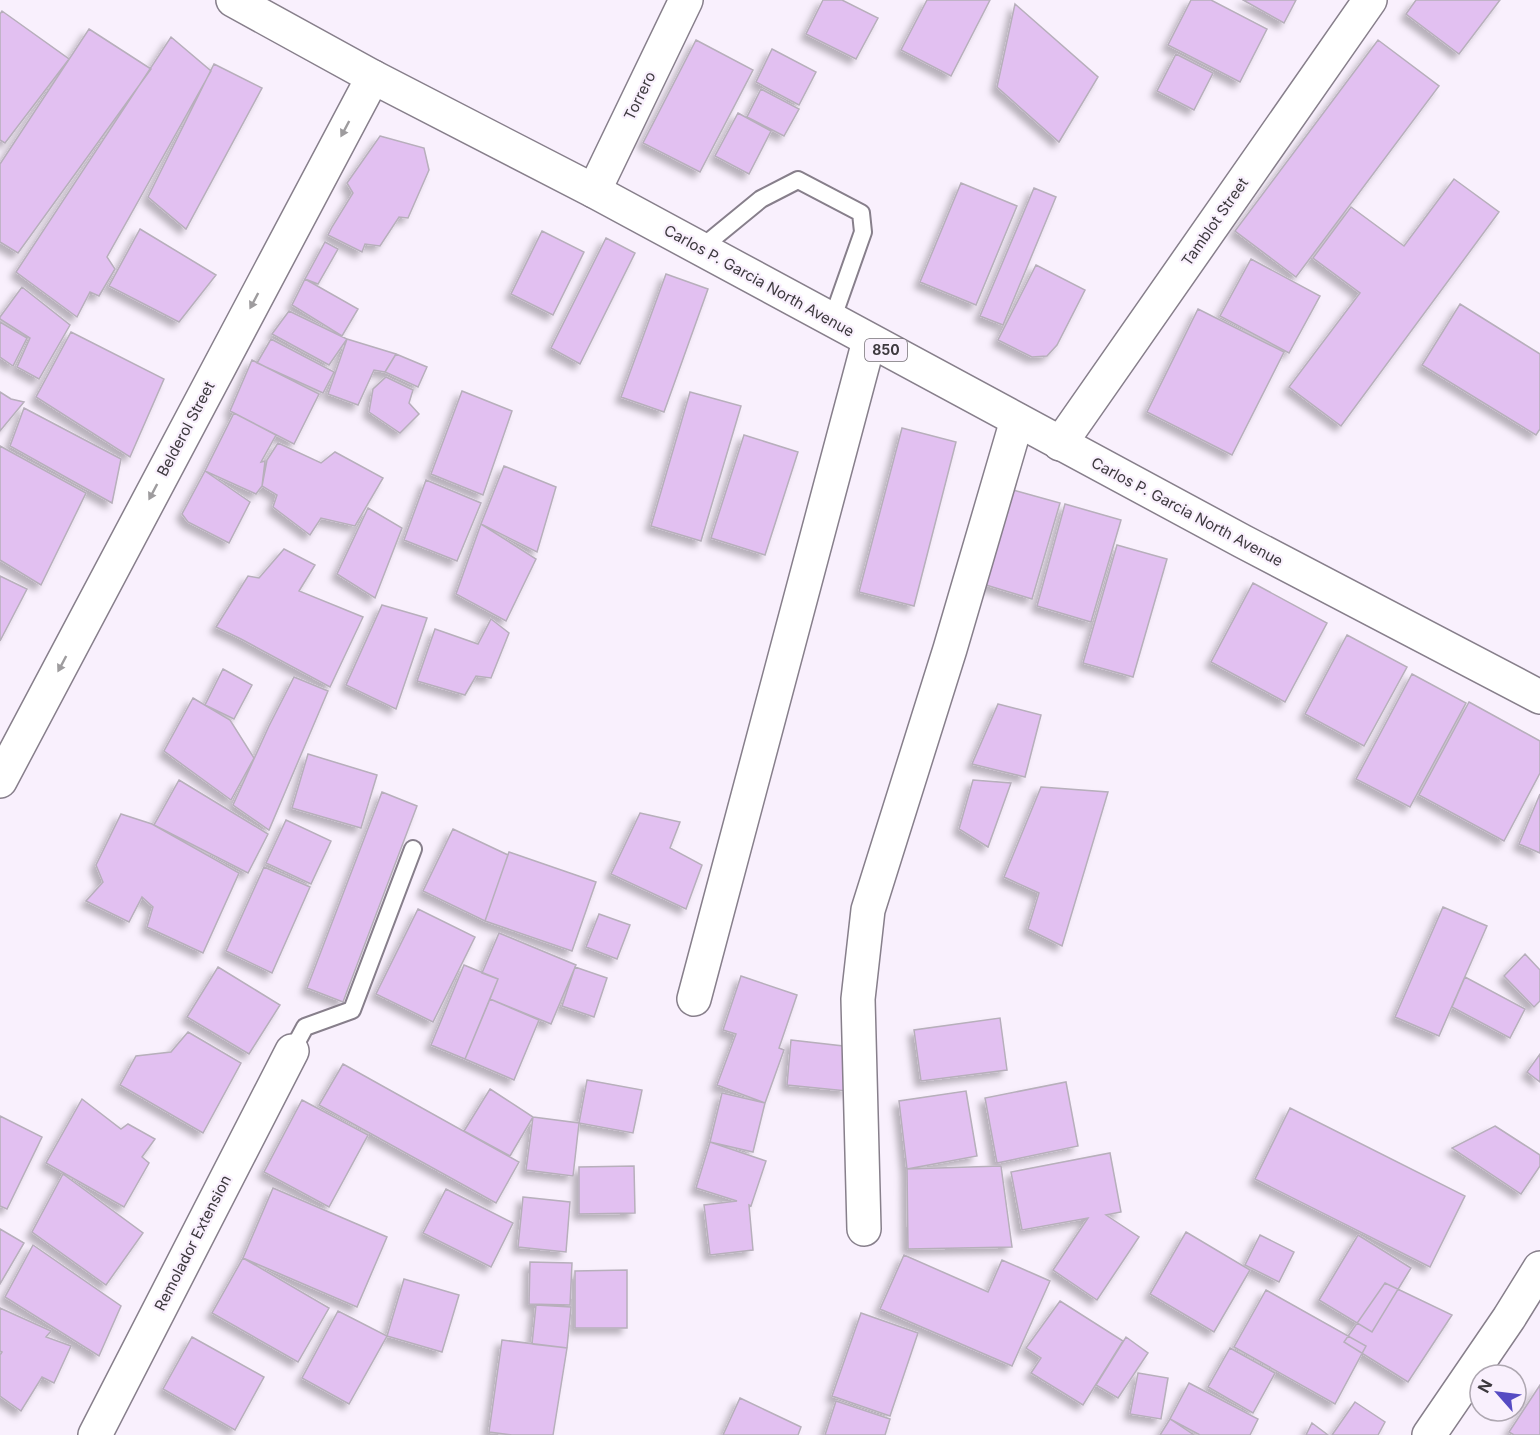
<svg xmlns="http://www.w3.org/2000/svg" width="1540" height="1435" font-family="Inter,sans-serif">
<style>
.building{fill:#e2c0f1;stroke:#b7afbb;stroke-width:1.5;filter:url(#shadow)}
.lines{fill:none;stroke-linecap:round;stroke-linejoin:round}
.service-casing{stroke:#877f8b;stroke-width:20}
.minor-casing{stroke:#877f8b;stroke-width:36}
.tertiary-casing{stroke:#877f8b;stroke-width:36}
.secondary-casing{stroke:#877f8b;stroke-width:36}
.primary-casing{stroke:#877f8b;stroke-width:36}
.service{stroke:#fff;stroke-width:16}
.minor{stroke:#fff;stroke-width:33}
.tertiary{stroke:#fff;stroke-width:33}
.secondary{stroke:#fff;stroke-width:33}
.primary{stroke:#fff;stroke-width:33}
.oneway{fill:#9e9c9e}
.labels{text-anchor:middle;stroke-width:4.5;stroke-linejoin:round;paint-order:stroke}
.shield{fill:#f9f0fd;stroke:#757077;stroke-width:1.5}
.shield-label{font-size:14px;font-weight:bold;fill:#3d393e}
.street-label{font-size:15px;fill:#3d393e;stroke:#f9f0fd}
</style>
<defs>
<filter id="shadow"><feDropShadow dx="-5.5" dy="5.5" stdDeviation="3" flood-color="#0004"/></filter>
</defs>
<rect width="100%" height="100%" fill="#f9f0fd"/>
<path class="building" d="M823,0H842L878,18L856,59L806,34Z
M927,0H990L951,76L901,50Z
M1191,0H1211L1267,29L1240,82L1168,45Z
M1243,0H1296L1284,23Z
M1416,0H1500L1459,54L1406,14Z
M1015,4L1098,77L1059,142L997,87Z
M2,11L69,59L5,143L0,140V14Z
M89,29L151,69L18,253L0,242V164Z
M171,37L211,71L107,257L115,269L99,296L90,292L77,317L16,272Z
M696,40L753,70L700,172L643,143Z
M1378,40L1439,86L1296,277L1235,231Z
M772,49L816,72L799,105L756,82Z
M1176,54L1213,73L1194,110L1157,91Z
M214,64L262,88L186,229L148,197Z
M761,89L799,109L784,136L747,117Z
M738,113L771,131L749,174L715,156Z
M380,136L424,148L429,170L408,218L399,217L380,246L365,244L362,252L328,235L332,227L353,193L347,183Z
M1454,179L1499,212L1341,426L1289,387L1360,293L1313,258L1351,207L1404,246Z
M961,183L1017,206L976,305L920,282Z
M1034,188L1056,197L1003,325L980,316Z
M140,229L216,275L179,322L109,286Z
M542,231L584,252L553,315L511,294Z
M606,238L635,253L580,364L551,348Z
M325,242L338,249L318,284L305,279Z
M1251,259L1320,296L1289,353L1220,316Z
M1036,265L1085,290L1057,345L1047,356L1032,357L998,340Z
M666,274L708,289L664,412L621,397Z
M305,279L358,309L342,336L292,305Z
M22,287L70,325L39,379L17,367L30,338L0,319V317Z
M1460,304L1540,354V429L1536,435L1422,365Z
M1198,309L1284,352L1232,455L1147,412Z
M289,311L347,339L329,365L272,334Z
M0,322L27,338L13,366L0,357Z
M71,332L164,379L130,457L36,397Z
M271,339L334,372L323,393L257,363Z
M347,339L396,354L385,372L374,370L358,405L328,394Z
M396,354L427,367L418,387L385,372Z
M252,360L319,394L294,444L230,411Z
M386,377L413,390L409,403L419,414L400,433L369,412L373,389Z
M462,391L512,411L483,495L431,474Z
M0,392L11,399L24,402L0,431Z
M690,392L741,406L701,541L651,526Z
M24,408L121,459L112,503L10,446Z
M234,413L276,435L261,462L265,461L262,486L256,494L205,471Z
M902,428L956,442L914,606L859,592Z
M744,435L798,452L765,555L711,538Z
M278,443L321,463L335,452L383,478L355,526L321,518L310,535L273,507L277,495L262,486L267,460Z
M0,446L86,493L41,585L0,560Z
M504,466L556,487L537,552L481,524Z
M205,471L250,502L229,543L188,522L182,514Z
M426,480L481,503L457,561L404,540Z
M1013,490L1060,503L1032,599L986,585Z
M1065,504L1121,520L1091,622L1037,606Z
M368,508L402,528L375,598L337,574Z
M481,524L536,559L506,621L456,594Z
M1117,545L1167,559L1133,677L1083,663Z
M284,549L315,565L299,591L363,617L330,687L241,639L216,627L248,576L259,578Z
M0,576L27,589L0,641Z
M1253,583L1327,623L1285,702L1211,662Z
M382,605L427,618L396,709L346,685Z
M491,619L509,633L491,678L476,676L465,695L417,681L435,629L478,644Z
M1347,635L1407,667L1364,746L1305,714Z
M223,669L252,685L234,719L205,705Z
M1412,674L1466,703L1410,807L1356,779Z
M294,677L328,691L269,830L233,805L269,726Z
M193,698L230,720L254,758L231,800L164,751Z
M1469,702L1540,741V773L1504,841L1419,795Z
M998,704L1041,715L1025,777L972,764Z
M308,754L377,775L361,828L292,808Z
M179,780L268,834L248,873L154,825Z
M973,780L1011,783L988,847L959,829Z
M1041,787L1108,792L1062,946L1028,929L1039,893L1004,877Z
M382,792L417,806L343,1002L307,988Z
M1540,794V853L1519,844Z
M640,813L680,822L670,848L702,865L686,909L611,874Z
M121,814L152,824L239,873L203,953L147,927L153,907L142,897L129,922L86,901L103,882L96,865Z
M286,820L331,841L311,884L266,863Z
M453,829L508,855L485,921L423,891Z
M509,852L596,882L572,951L485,921Z
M264,867L310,887L272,973L226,951Z
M1443,907L1487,926L1439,1036L1395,1017Z
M418,909L475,937L433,1022L376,994Z
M599,914L630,925L617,959L586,947Z
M499,933L576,965L551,1024L490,999L498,979L482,973Z
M1525,954L1540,970V1001L1534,1007L1504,976Z
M464,965L498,979L465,1059L431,1045Z
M218,967L280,1005L249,1054L187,1017Z
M575,967L607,978L594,1017L562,1006Z
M741,976L797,995L779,1048L784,1050L765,1103L717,1085L736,1034L723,1030Z
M1465,977L1525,1009L1510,1038L1452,1007Z
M490,999L539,1020L514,1080L465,1059Z
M1000,1018L1007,1070L921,1081L914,1030Z
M188,1032L241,1063L203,1133L120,1085L136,1056L171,1052Z
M791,1040L852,1047L847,1091L787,1085Z
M1540,1054V1082L1527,1072Z
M343,1064L519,1162L496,1203L319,1105Z
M587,1080L642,1090L633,1133L579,1123Z
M1066,1082L1078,1146L997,1163L985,1098Z
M490,1089L533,1117L510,1156L464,1131Z
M966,1091L977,1156L907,1169L899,1101Z
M722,1093L765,1103L753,1152L710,1142Z
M82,1099L121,1129L128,1124L155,1139L142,1157L149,1163L124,1207L46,1163Z
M302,1100L368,1135L329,1207L264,1172Z
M1290,1108L1465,1196L1430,1267L1255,1179Z
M0,1116L42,1137L7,1209L0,1206Z
M533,1117L579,1123L573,1176L526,1170Z
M1495,1126L1540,1155V1166L1521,1194L1452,1148Z
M710,1142L766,1161L751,1206L749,1205L753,1250L710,1255L704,1205L737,1201L696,1188Z
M1110,1153L1121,1212L1106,1215L1139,1237L1097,1300L1053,1270L1088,1218L1022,1230L1011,1172Z
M634,1166L635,1213L579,1214V1167Z
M1001,1166L1012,1247L908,1249L907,1169Z
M63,1174L143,1233L106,1285L32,1232Z
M273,1188L387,1237L357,1307L243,1258Z
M446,1189L513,1223L491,1267L423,1233Z
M523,1197L570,1202L566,1252L518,1247Z
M0,1229L24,1243L0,1284Z
M1186,1232L1250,1270L1214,1332L1150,1294Z
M1260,1235L1294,1252L1279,1282L1245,1265Z
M1358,1235L1411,1268L1372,1332L1319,1300Z
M33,1245L121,1306L99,1356L5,1297Z
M904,1255L988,1292L1002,1260L1050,1281L1012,1366L880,1309Z
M243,1258L329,1308L298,1362L212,1313Z
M530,1262L572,1263L570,1305L529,1304Z
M627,1270V1328H575V1271Z
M404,1279L459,1295L442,1352L387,1336Z
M1385,1283L1452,1315L1408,1382L1344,1342Z
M1266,1290L1366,1346L1335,1404L1234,1347Z
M1060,1301L1123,1341L1083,1405L1031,1373L1041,1358L1026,1348Z
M536,1305L571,1307L567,1348L532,1344Z
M0,1308L51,1331L46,1337L71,1346L54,1383L42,1377L21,1411L0,1396V1355L2,1352L0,1351Z
M338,1311L387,1336L349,1404L302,1378Z
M861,1313L918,1333L890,1416L832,1396Z
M192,1337L264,1377L235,1430L163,1389Z
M1126,1337L1148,1353L1118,1398L1096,1385Z
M502,1340L567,1348L553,1435H512L489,1432Z
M1230,1348L1275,1373L1253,1413L1208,1387Z
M1138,1373L1168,1378L1161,1419L1130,1414Z
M1189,1383L1258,1419L1250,1435H1200L1170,1419Z
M1540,1385V1435H1514L1509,1432Z
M740,1398L801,1427L798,1435H723Z
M836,1401L890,1419L885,1435H825Z
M1355,1402L1385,1422L1378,1435H1332Z
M1170,1419L1194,1435H1160Z
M1312,1423L1328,1435H1306Z"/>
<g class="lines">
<defs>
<path id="service" d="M700,249L761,199L798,180L861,213L863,232L832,320
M292,1051L305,1027L352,1010L413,849"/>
<path id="minor" d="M594,191L686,0
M694,999L869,341
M864,1229L858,999L868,910L950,649L1017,420
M95,1435L292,1051"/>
<path id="tertiary" d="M0,781L373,77"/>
<path id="secondary" d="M1060,444L1370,0"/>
<path id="primary" d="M233,0L373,77L594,191L1242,541L1540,697
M1429,1435L1509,1318L1540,1268"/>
</defs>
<use href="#service" class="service-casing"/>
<use href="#minor" class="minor-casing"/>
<use href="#tertiary" class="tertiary-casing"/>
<use href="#secondary" class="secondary-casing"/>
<use href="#primary" class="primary-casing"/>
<use href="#service" class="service"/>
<use href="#minor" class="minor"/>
<use href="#tertiary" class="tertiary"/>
<use href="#secondary" class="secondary"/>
<use href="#primary" class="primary"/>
</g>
<defs><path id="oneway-solid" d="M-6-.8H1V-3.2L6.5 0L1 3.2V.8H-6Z" transform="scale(1.5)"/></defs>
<g class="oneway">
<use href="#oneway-solid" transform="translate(345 129) rotate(118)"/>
<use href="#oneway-solid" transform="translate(254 301) rotate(118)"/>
<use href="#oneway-solid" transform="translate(153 492) rotate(118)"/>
<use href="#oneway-solid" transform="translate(62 664) rotate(118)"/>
</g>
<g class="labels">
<rect class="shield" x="865" y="339" width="42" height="22" rx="4.5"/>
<g class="shield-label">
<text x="886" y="355">850</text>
</g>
<g class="street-label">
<text transform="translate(640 96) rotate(-64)" y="5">Torrero</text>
<text transform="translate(1215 222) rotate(-55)" y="5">Tamblot Street</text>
<text transform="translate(759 281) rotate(29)" y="5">Carlos P. Garcia North Avenue</text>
<text transform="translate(186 429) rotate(-62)" y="5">Belderol Street</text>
<text transform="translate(1187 512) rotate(28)" y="5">Carlos P. Garcia North Avenue</text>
<text transform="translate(193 1243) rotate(-63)" y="5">Remolador Extension</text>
</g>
</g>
<g transform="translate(1498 1393) rotate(298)"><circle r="28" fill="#f9f0fd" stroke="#aea7b1" stroke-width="1.5"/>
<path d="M0-4.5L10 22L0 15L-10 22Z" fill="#564bc3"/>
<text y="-9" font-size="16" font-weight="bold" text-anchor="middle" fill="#3d393e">N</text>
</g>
</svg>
